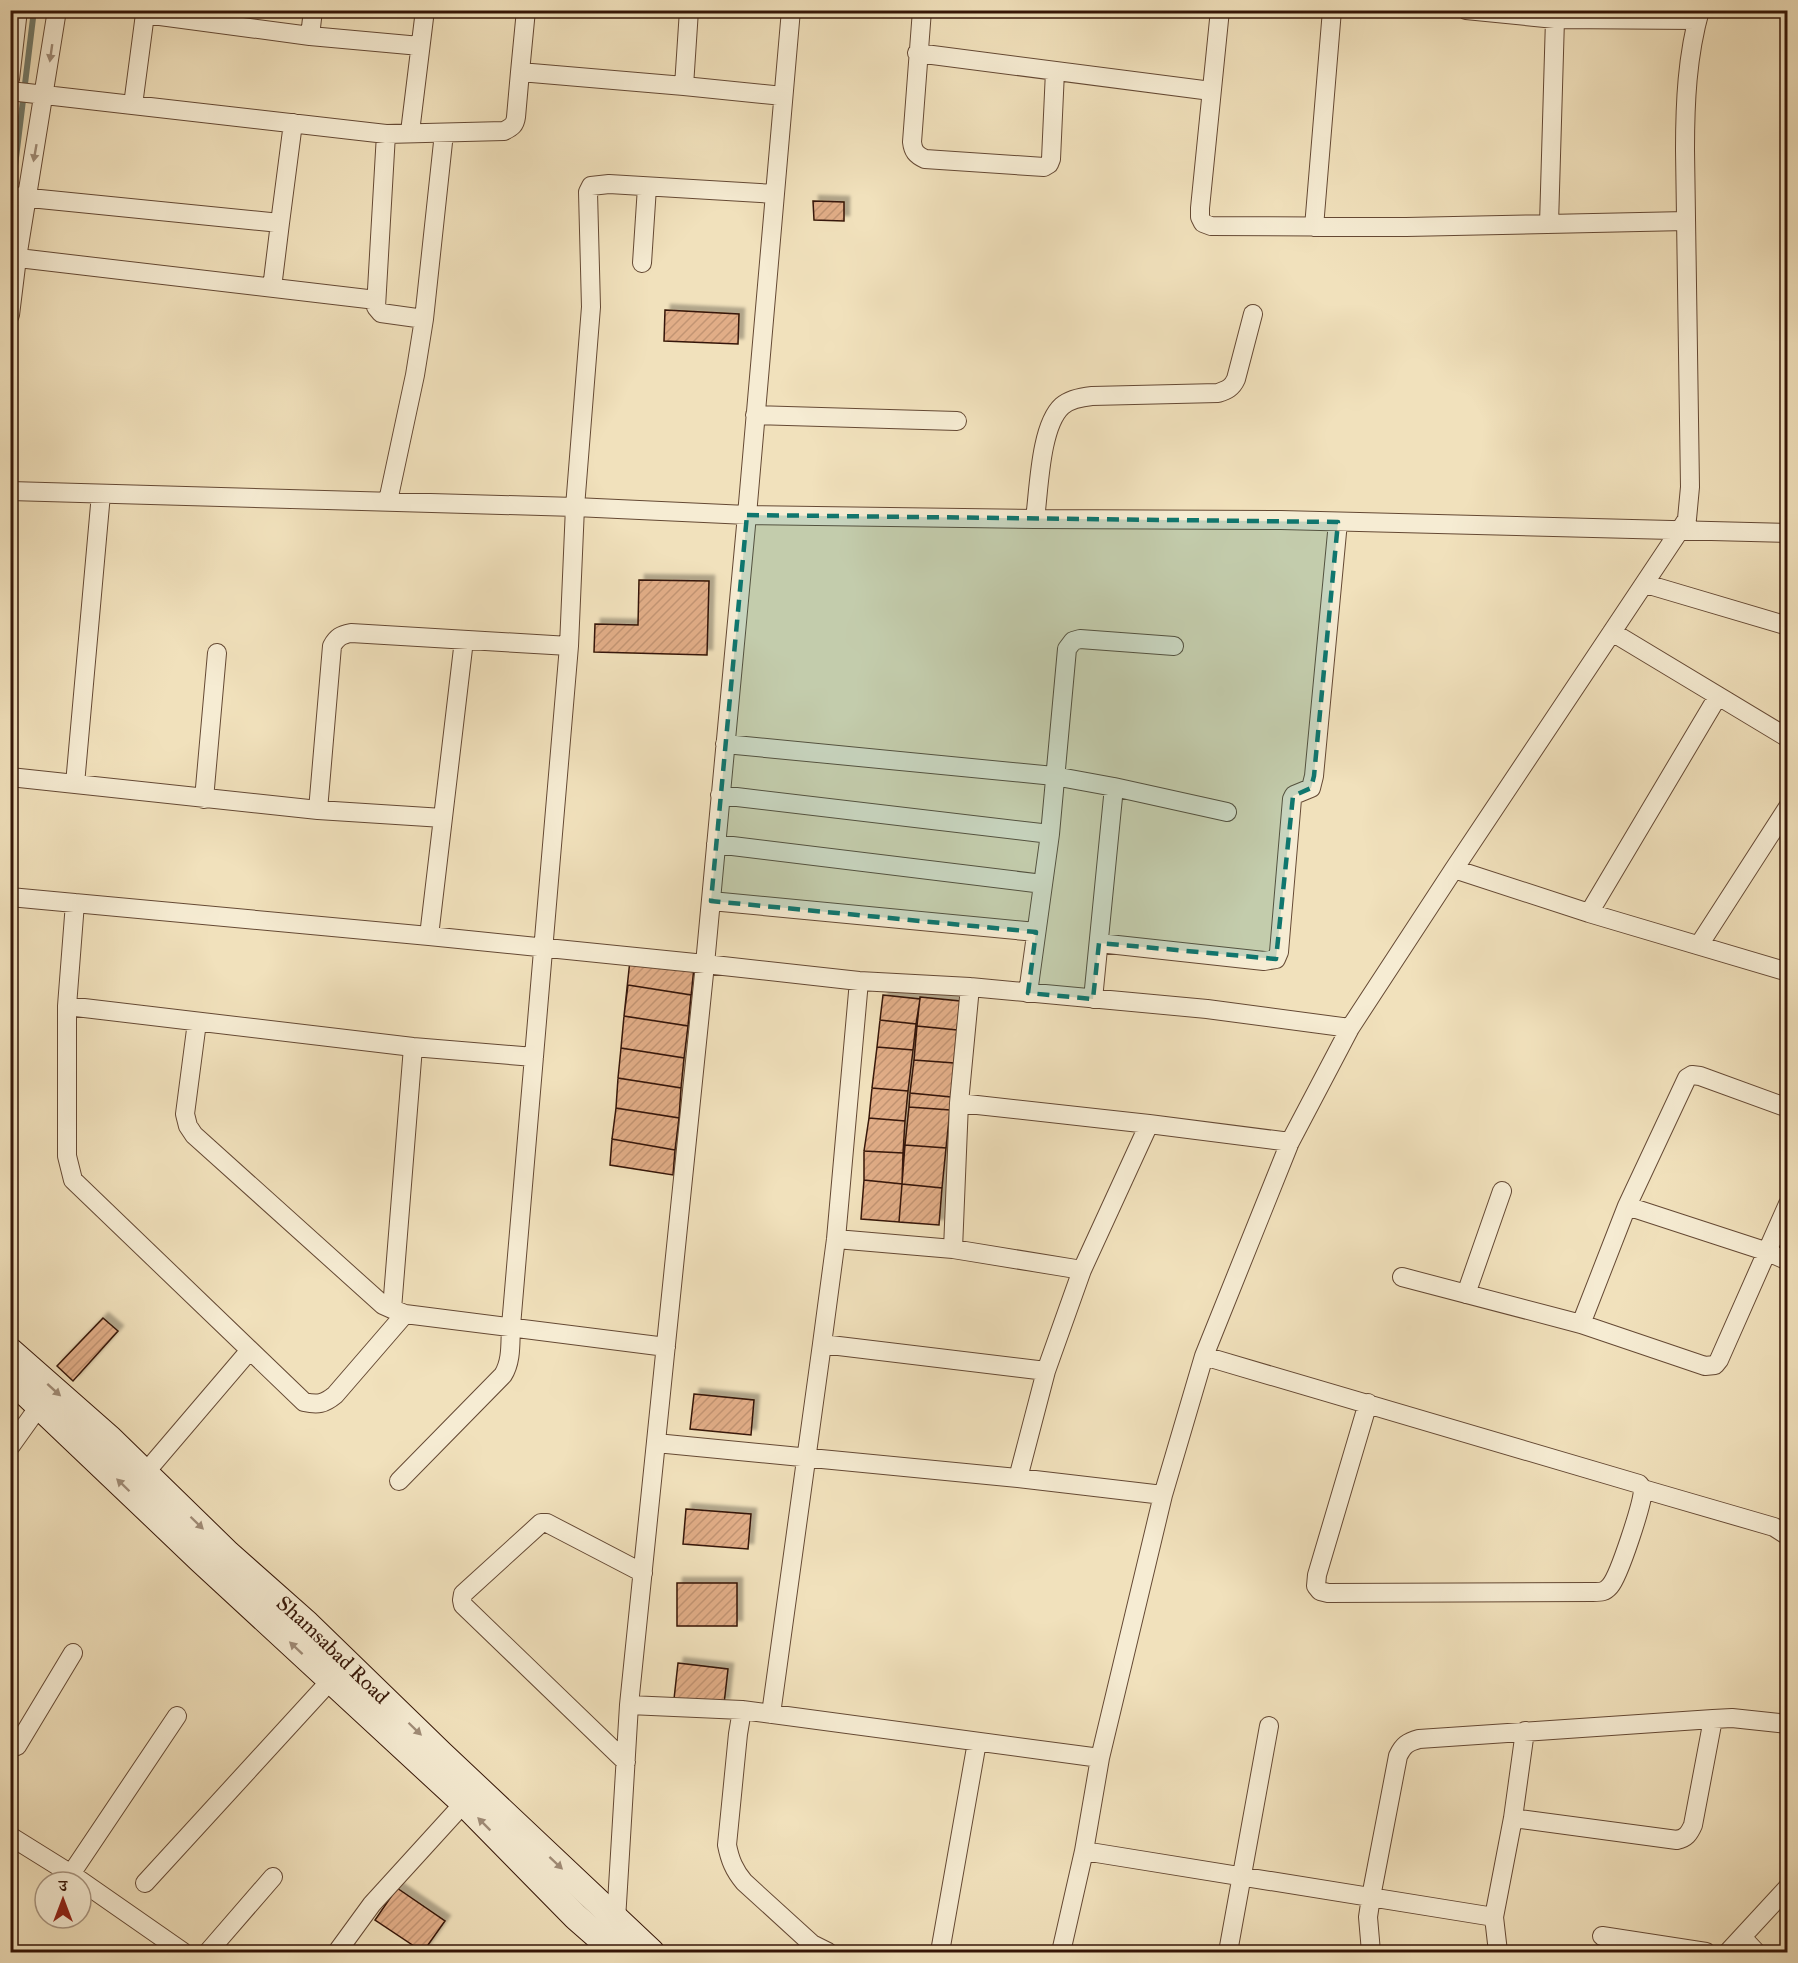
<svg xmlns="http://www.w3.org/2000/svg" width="1798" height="1963" font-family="'IM FELL Great Primer','Noto Serif Devanagari',serif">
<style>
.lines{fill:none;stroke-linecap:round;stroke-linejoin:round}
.stream{stroke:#737b6a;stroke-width:6}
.building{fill:url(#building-hatch);stroke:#361607;stroke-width:1.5;filter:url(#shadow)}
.minor-casing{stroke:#654934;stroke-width:20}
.secondary-casing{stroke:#361607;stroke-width:28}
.minor{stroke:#f6ecd3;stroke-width:18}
.secondary{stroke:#f6ecd3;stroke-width:26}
.oneway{fill:#a08c77}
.marked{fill:#0f766e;fill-opacity:0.2;stroke:#0f766e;stroke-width:4.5;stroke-dasharray:12 8;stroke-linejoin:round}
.labels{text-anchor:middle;stroke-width:4.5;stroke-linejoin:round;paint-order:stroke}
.street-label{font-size:21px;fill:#361607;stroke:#f6ecd3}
</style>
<defs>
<pattern id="building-hatch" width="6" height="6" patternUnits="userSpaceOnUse" patternTransform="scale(1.5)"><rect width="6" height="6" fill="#e1ad87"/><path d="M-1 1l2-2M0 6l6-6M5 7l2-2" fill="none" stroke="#c29473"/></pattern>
<filter id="shadow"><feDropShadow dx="5.5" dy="-5.5" stdDeviation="1.5" flood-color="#0004"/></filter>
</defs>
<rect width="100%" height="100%" fill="#f1e1bc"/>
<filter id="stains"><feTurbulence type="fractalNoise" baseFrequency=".00333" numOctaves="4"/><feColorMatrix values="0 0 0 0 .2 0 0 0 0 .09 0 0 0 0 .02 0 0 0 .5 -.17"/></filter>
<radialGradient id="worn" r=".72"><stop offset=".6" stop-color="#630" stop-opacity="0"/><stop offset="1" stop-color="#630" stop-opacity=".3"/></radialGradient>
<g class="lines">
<path class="stream" d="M10,207L34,10"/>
</g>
<path class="building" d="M813,201L844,202V221L814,220Z
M665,310L739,314L738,344L664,341Z
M639,580L709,581L707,655L594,652L595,624L638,625Z
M630,960L694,967L688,1026L624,1016Z
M628,985L691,995L688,1026L624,1016Z
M883,995L920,999L916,1024L880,1020Z
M920,997L960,1001L957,1030L917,1026Z
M624,1016L688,1026L684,1058L621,1048Z
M880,1020L916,1024L913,1050L877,1047Z
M917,1026L957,1030L954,1063L914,1060Z
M877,1047L913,1050L908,1091L872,1088Z
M621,1048L684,1058L681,1088L618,1078Z
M914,1060L954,1063L951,1097L910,1093Z
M618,1078L681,1088L679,1118L616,1108Z
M872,1088L908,1091L905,1121L869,1118Z
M910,1093L951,1097L950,1110L909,1107Z
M909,1107L950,1110L946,1148L905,1145Z
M616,1108L679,1118L675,1150L612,1139Z
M869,1118L905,1121L903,1153L864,1151Z
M612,1139L675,1150L673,1175L610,1165Z
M905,1145L946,1148L942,1188L902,1184Z
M864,1151L903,1153L902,1184L864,1180Z
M864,1180L902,1184L899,1222L861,1219Z
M902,1184L942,1188L939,1225L899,1222Z
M103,1318L118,1331L73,1381L57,1366Z
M694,1394L754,1400L751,1435L690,1429Z
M686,1509L751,1514L748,1549L683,1544Z
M677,1583H737V1626H677Z
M678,1663L728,1669L724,1704L674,1699Z
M397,1888L445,1921L423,1952L375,1920Z"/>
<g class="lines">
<defs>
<path id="minor" d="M313,10L310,36L420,46
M526,10L520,72L684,86L689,10
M922,10L912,142C913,151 916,155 925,159L1044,167L1049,164L1051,159L1055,71
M1220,10L1200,208V217L1203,223L1211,226L1406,227L1686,221
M1466,10L1555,19L1697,20
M917,53L1211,91
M10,79L18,10
M684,86L783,96
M10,91L386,134L504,131C512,127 515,125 516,117L520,72
M133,105L145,14L310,36
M410,132L425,10
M386,134L376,307L381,313L424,319
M10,196L280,223L293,123
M1549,224L1555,19
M1314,227L1332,10
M10,257L376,300
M642,263L647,187
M272,288L280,223
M10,315L17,258L57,10
M755,415L957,421
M10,491L575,507L747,515L1035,519L1281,520L1788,533
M388,501L415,375L424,319L444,133
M1035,519C1039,490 1040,426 1062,406C1070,399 1082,397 1092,396L1218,393C1227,390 1232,388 1236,379L1253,314
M1646,584L1788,626
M1612,632L1788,738
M725,744L1054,776L1114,787L1227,812
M10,777L318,810
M75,784L101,494
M720,795L1050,834
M204,799L217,653
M443,818L318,810L332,646C337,637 341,635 351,633L569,646
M716,844L1043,884
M1454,869L1589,913L1788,972
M10,897L429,936L705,964L859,981L970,987L1207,1009L1350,1028
M711,901L1036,932
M75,903L67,1006V1156L73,1180L304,1402C318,1405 324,1404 335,1395L405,1314
M1589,913L1718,696
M429,936L464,640
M1099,943L1264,961L1276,959L1279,952L1292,799L1294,795L1311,788L1314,776L1338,522
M1699,945L1788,807
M1028,993L1050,834L1067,649L1073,641L1080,639L1174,646
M1093,999L1114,787
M67,1006L413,1047L534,1057
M197,1022L185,1114L188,1126L194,1135L383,1305L392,1309
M413,1047L392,1309L405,1314L666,1347
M959,1103L970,987
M1627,1206L1768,1252L1788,1261
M836,1239L953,1249L1082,1270L1149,1124L1290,1142
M953,1249L959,1103L1149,1124
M1402,1277L1581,1324L1705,1366L1715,1365L1719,1360L1788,1204
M1466,1294L1502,1191
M1581,1324L1627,1206L1687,1078L1692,1075L1700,1076L1788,1108
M822,1344L836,1239L859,981
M1204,1356L1639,1484L1643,1489C1643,1503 1619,1576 1610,1586C1605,1592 1601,1592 1593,1592L1328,1593L1320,1591L1316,1586L1317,1575L1368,1403
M1046,1371L1082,1270
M656,1443L1018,1478L1163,1495
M10,1447L40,1405
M145,1473L250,1350
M399,1481L503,1375C512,1361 510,1342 511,1326L569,646L575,507L591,307L588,192L591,186L609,184L775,194
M1643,1489L1774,1527L1788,1536
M629,1705L742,1710L1100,1758
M742,1710L738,1734L727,1845C730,1860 734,1870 744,1882L812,1944L828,1952
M771,1714L822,1344L1046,1371L1018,1478
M17,1746L73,1653
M626,1762L463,1605L462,1600L463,1594L541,1523H547L643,1573
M1513,1818L1677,1840C1686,1838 1689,1834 1693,1825L1713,1719
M10,1836L71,1874L183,1952
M1084,1851L1494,1917
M71,1874L177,1716
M145,1883L331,1680
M613,1925L616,1920L629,1705L705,964L747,515L791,10
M1602,1936L1706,1952
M1742,1937L1756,1952
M208,1952L273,1877
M337,1952L372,1904L464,1803
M940,1952L977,1742
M1061,1952L1084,1851L1100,1758L1163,1495L1204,1356L1290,1142L1350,1028L1454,869L1680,530L1687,519L1690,487L1685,150C1685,103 1687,56 1700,10
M1228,1952L1269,1726
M1371,1952L1368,1917L1371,1897L1398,1756C1403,1745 1408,1742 1419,1739L1713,1719L1732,1718L1788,1724
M1498,1952L1494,1917L1513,1818L1525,1731
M1728,1952L1788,1887"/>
<g id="secondary">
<path id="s1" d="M10,1351L110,1439L228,1554L307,1624L441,1754L651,1952"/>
<path d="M10,1378L201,1560L464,1803L576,1917L616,1952"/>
</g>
</defs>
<use href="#minor" class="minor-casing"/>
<use href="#secondary" class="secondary-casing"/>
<use href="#minor" class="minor"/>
<use href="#secondary" class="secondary"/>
</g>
<defs><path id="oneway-solid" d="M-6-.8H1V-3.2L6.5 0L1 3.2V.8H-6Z" transform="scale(1.5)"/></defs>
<g class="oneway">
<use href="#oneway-solid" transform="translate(51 53) rotate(98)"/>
<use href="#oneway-solid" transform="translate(35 153) rotate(100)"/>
<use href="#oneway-solid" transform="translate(54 1390) rotate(42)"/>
<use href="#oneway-solid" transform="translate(123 1485) rotate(-136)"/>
<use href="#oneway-solid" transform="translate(197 1523) rotate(44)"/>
<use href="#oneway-solid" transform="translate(296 1648) rotate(-137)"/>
<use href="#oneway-solid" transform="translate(415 1729) rotate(44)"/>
<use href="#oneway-solid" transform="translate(484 1824) rotate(-135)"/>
<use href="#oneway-solid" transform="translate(556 1863) rotate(43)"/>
</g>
<path class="marked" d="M747,515L1338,522L1314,776L1311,788L1293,796L1276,959L1099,943L1093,999L1028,993L1036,932L711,901Z"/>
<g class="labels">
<g class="street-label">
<text dy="7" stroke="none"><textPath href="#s1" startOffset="440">Shamsabad Road</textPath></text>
</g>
</g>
<rect width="1798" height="1963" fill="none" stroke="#f1e1bc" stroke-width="36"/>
<rect x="12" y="12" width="1774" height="1939" fill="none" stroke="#361607" stroke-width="3"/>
<rect x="18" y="18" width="1762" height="1927" fill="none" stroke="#361607" stroke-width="1.5"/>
<g transform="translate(63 1900)"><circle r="28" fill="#f6ecd3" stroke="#a99681" stroke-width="1.5"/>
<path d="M0-4.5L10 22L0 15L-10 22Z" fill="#8f2418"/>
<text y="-9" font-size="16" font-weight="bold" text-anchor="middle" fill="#361607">उ</text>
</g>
<rect width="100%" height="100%" filter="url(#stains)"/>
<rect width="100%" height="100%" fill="url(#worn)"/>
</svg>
